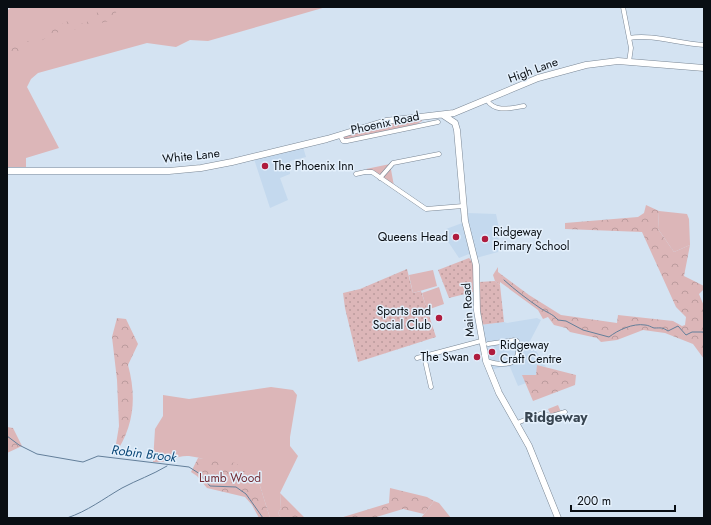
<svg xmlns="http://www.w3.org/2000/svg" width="711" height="525" font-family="Jost,sans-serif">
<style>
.built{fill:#c4d9ee}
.grass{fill:#dcb6b8}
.forest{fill:url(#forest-crowns)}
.park{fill:url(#park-dots)}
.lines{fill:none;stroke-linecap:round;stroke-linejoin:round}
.stream{stroke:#637f9a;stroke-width:1}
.street-casing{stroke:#7a8795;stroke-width:5}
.secondary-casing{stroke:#7a8795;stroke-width:7}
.street{stroke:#fff;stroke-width:4}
.secondary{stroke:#fff;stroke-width:6}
.tram{stroke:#576069;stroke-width:1}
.poi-dot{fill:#af1c3e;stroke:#e4f0fc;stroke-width:1.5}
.labels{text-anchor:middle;stroke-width:3;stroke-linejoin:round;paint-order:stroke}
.street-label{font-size:12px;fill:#090e13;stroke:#e4f0fc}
.poi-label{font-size:12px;fill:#090e13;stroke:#e4f0fc;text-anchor:start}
.park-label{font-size:12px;fill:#742e36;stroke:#e4f0fc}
.water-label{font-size:13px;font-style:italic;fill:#0d4978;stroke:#e4f0fc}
.quarter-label{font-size:14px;font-weight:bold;fill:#384551;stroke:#e4f0fc}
</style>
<defs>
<pattern id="forest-crowns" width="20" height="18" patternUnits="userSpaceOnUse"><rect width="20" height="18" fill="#dcb6b8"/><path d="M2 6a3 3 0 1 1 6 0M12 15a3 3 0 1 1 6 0" fill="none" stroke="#bb9b9d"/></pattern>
<pattern id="park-dots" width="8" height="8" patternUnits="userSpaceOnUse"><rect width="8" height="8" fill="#dcb6b8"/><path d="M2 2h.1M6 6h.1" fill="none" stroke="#bb9b9d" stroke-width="1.8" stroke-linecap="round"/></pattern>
</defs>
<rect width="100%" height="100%" fill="#d4e3f2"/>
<path class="built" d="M303,147L306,157L290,161V174L280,178L288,200L270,208L254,159Z
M466,213L496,214L499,228L498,252L476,258L474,252L459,258L449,243L440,238L445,235L446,229L465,222Z
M537,318L541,320L530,341L546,367L537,365V375H523L526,383L518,386L510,367H501L491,370L480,325L504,322L507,323Z"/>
<path class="grass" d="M11,7H326L208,41L190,40L176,47L147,43L38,73L31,79L27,87L59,148L26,158V167H7V11Z
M421,118L422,121L417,124L344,140L343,136L380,125Z
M390,164L394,186L366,169Z
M659,211L687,214L689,219L690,245L674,252L658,229Z
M433,270L437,286L413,293L409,275Z
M439,287L444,304L427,310L422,293Z
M271,387L293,390L297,395L290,437V446L298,456L280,493L281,508L278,513L281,518H270L260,486C238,475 214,459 189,456C175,455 168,464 153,462L155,429L163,416V395L189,399Z
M558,405L561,412L551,415L548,409Z
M434,501L439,503L451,518H421Z"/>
<path class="forest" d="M102,7H114L117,15L116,19L83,28L54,33L39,42L9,56L7,48L14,41L20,45L70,20L84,24L92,18Z
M646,205L659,211L658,229L674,252L690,245L684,276L704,286V289L699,294L704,306V359L693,344L665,333L643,330L617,340L601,342L597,338L570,332L566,328L554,325L548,317L543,319L538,310L500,282V285L495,281L493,275L498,267V272L529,295L561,315L617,323L618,315L673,321L682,326L685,325L686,317L676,307L642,232L565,229V223L638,217L644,213Z
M117,318L126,319L138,344L128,365C137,398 134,427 114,456L119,426L117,380L112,337Z
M537,365L576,375L575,385L533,401L522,375H536Z
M7,427L13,428L22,446L7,453Z
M198,458L236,463L260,486L270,518H259L252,505L245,497L207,488L197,476L191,472Z
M390,488L427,497L434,501L424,514L403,509L373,518H340L389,503Z
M280,493L305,518H281L278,513L281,508Z"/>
<path class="park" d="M469,258C478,266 474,281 473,292L449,298L438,270Z
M407,269L413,293L421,291L436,337L358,362L345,308L343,293L360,289Z
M495,281L500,285L504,322L480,325L479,282Z"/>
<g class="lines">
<path class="stream" d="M504,280C515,290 527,299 540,308C546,312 553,314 558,320L566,321L583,330L609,337C618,330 633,323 645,325C648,325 651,327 654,328C661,328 662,327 668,331L678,326L686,335L692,332H703L704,335
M7,436L19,445L37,454L83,462L98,456L189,467L200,474L210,486L236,487L246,494L263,518
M67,518C88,511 103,499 122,488C137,480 152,475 167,466"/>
<defs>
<path id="street" d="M623,7L631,48L629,62
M629,38C654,34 679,44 704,45
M487,100C495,113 511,108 524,106
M340,135L343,141H347L438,122
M356,174L365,172H372L426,209L463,206
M380,178L393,163L439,154
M424,356L431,387
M417,358L481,341
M486,361C505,367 523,366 517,341L515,340L488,344
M517,423L540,414L552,416L565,412"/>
<path id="secondary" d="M443,115L455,123L457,130L465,221L476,265L477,311L486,361L499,393L529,446L558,518
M7,171H169L201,168L232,162L327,139L386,121L454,113L538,78L586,65L618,61L704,68"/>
</defs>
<use href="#street" class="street-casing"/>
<use href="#secondary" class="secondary-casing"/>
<use href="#street" class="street"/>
<use href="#secondary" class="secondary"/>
<path class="tram" d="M7,8L8,7"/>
</g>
<g class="poi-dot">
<circle cx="265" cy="166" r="4"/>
<circle cx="456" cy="237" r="4"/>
<circle cx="485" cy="239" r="4"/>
<circle cx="439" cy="318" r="4"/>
<circle cx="492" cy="352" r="4"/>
<circle cx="477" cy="357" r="4"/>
</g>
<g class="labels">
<g class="street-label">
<text transform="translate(533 70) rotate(-20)" y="4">High Lane</text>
<text transform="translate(385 123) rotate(-12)" y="4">Phoenix Road</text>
<text transform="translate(191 156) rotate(-6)" y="4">White Lane</text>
<text transform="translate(468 310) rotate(-94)" y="4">Main Road</text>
</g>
<g class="poi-label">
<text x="273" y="170">The Phoenix Inn</text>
<text x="493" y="236">Ridgeway<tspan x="493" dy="14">Primary School</tspan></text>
<text x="448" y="241" text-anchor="end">Queens Head</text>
<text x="431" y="315" text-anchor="end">Sports and<tspan x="431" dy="14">Social Club</tspan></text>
<text x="500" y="349">Ridgeway<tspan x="500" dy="14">Craft Centre</tspan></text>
<text x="469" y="361" text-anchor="end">The Swan</text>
</g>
<g class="park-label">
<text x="230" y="482">Lumb Wood</text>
</g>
<g class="water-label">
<text transform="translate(144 453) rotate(7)" y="5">Robin Brook</text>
</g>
<g class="quarter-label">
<text x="556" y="422">Ridgeway</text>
</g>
</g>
<rect width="711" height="525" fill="none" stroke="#090e13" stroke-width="16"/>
<path d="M571 505v6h104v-6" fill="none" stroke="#090e13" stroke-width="2"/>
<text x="577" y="505" font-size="12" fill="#090e13" stroke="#e4f0fc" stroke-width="3" paint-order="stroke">200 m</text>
</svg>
